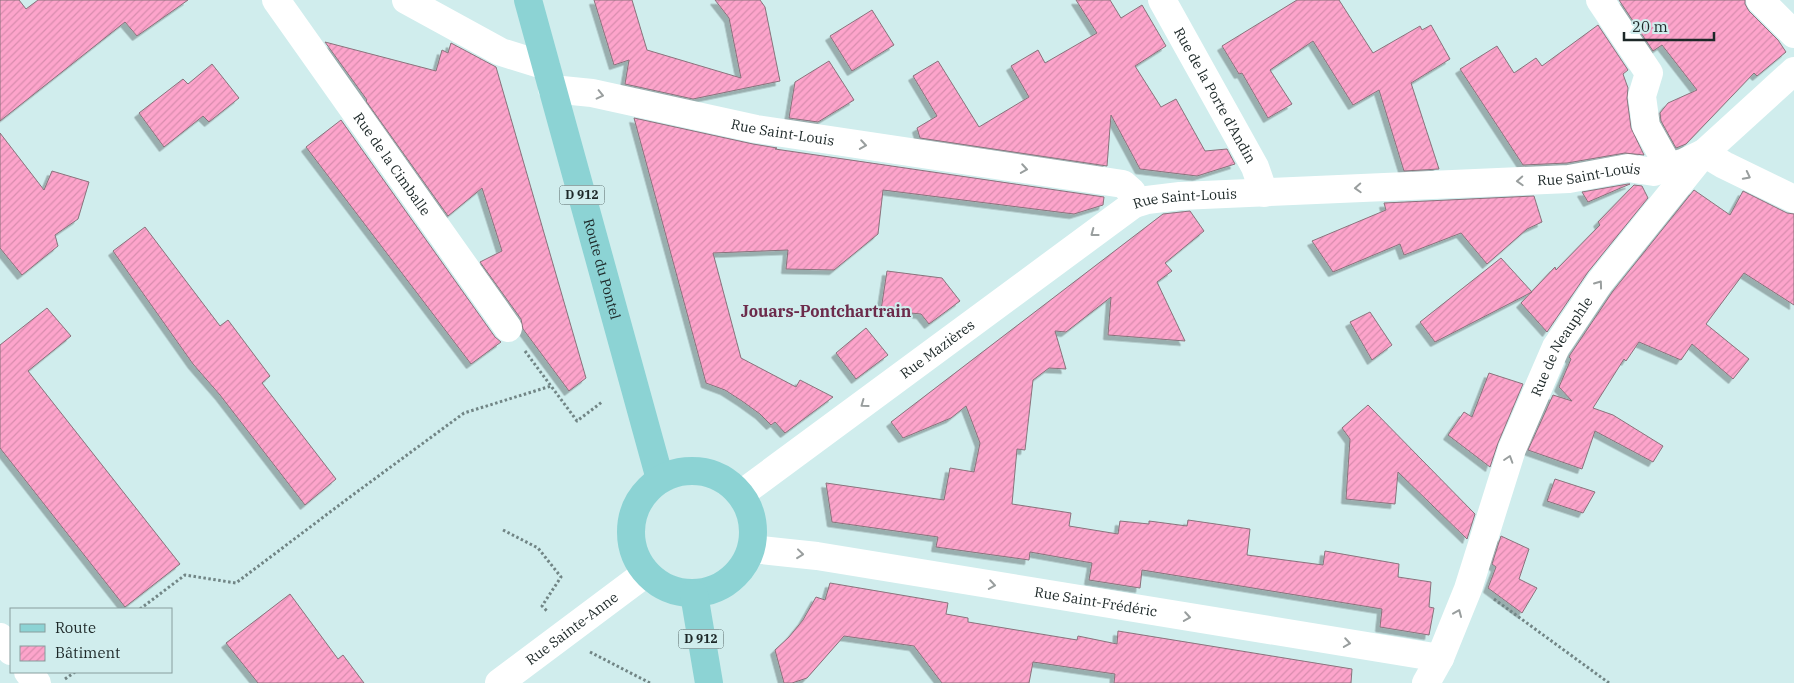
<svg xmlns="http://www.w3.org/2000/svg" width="1794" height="683" font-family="'IBM Plex Serif',serif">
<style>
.building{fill:url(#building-hatch);stroke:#89737c;filter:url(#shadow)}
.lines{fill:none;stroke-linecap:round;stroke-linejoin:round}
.path{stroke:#718585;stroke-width:3;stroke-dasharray:2.5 2.5;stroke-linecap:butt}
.minor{stroke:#fff;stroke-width:28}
.major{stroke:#8cd3d4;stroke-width:28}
.oneway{stroke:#999e9e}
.labels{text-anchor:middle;stroke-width:4;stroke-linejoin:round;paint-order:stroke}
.shield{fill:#d0eded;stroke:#536363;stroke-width:1}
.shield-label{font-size:12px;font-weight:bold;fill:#1d2828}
.street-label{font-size:14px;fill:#1d2828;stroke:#d0eded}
.quarter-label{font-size:16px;font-weight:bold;fill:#6c2b4b;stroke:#d0eded}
</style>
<defs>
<pattern id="building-hatch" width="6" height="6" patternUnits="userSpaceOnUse" patternTransform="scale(1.25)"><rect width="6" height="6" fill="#fda4cb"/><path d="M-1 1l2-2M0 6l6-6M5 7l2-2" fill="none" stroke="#d88dae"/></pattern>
<filter id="shadow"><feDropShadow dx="-4.5" dy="4.5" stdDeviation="0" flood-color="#0004"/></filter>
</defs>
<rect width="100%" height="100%" fill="#d0eded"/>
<path class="building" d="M0,0H19L26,9L38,0H188L137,36L125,22L0,121Z
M594,0H632L647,50L741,78L729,18L715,0H760L765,7L780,81L693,99L625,84L629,60L614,65Z
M1076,0H1110L1121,18L1142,5L1166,46L1135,66L1161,107L1176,99L1205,151L1227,149L1235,164L1197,176L1140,169L1111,115L1107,166L920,138L917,128L937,116L913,76L938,61L979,127L1029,97L1011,66L1038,50L1045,63L1097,33Z
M1297,0H1339L1373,53L1420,26L1422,30L1431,25L1450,59L1411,83L1439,169L1404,171L1379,90L1353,105L1313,41L1270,70L1292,104L1268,118L1242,73L1239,74L1222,46Z
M1619,0H1745V4L1749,11L1778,40L1786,52L1757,76L1754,73L1686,144L1676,148L1661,121L1660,113L1668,103L1697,90L1662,45L1653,51Z
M872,10L894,45L852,71L830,36Z
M1598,25L1628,70L1623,74L1628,88L1627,98L1631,128L1644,155L1625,153L1567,163L1523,165L1460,69L1497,46L1514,73L1536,58L1542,66Z
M325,42L436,71L442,50L448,53L451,43L496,67L586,378L569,391L523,329L521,319L480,262L502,251L482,188L448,216L366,101L367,100Z
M829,61L854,100L818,122L789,118L795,82Z
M212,64L239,98L209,122L203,116L164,147L139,113L183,79L188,84Z
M634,118L753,144L777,148L775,149L1104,197L1103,205L1074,214L883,190L878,234L834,270L786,269L788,250L713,253L741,358L796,387L800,380L833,397L785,433L775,422L771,425L760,414L742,401L725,390L706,383Z
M341,120L495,337L501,342L471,364L306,147Z
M0,133L44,190L52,171L89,182L78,219L55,235L58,246L22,275L0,248Z
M1630,184L1588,202L1582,192L1628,184Z
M1634,185L1642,186L1648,198L1588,272L1547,332L1521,303L1555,267L1556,270L1600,225L1598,222Z
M1694,190L1730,215L1743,191L1787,213L1794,214V305L1744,273L1706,324L1749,359L1733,379L1692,344L1681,360L1639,342L1626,361L1624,359L1593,408L1613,415L1663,446L1653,462L1595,431L1582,469L1528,450L1553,395L1572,401L1559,387L1571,359L1569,357L1570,355L1613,291Z
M1534,196L1542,222L1527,229L1487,264L1461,233L1404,255L1400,244L1333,272L1312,241L1386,210L1384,203Z
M1190,211L1204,231L1165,263L1172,271L1157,282L1185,341L1108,335L1111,297L1066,332L1055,331L1066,369L1049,368L1033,380L1025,450L1017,449L1012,504L1071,513L1069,526L1118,534L1120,521L1149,524V521L1187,526L1188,520L1250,529L1247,555L1323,565L1325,551L1399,564L1398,577L1431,582L1429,607L1434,608L1429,635L1380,627L1382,609L1142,570L1140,588L1089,580L1092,563L1030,552L1029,560L936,547L938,537L832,522L826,483L944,500L950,468L974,472L980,443L966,406L951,418L903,438L891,422L1163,214Z
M145,227L220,326L228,320L270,376L262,383L336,479L305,505L220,395L193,364L113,251Z
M1501,258L1532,292L1435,342L1420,322Z
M887,271L942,278L960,301L929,324L921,314L881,310Z
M47,308L71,336L28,371L180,564L125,607L0,448V345Z
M1370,312L1392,345L1372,360L1350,322Z
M866,328L888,355L856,379L836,353Z
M1489,373L1523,384L1498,443L1490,467L1448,435L1464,412L1472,417Z
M1368,405L1475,514L1467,539L1398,472L1395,504L1346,499L1350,439L1342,428Z
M1555,479L1595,492L1583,513L1547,501Z
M1501,536L1529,549L1519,579L1537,588L1522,613L1488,588L1496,567L1492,564Z
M830,583L948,603L946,614L968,618V622L1077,640L1078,636L1117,644L1118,631L1352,669L1351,683H1114L1115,674L1033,662L1029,683H942L914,646L844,636L807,678L792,683H784L775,650L789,637L803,620L816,597L825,600Z
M290,594L338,659L343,655L364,683H258L226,643Z"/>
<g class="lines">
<path class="path" d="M525,351L577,421L602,402
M503,530L538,548L561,577L542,606L547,611
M1494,599L1609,683
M140,609L185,575L236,583L350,497L464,413L551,386
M590,652L650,683
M65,679L75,672"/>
<g class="minor">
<path id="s1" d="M276,0L508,328"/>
<path d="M406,0L501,52L546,66"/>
<path id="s2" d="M1162,0L1255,167L1264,193"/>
<path d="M1600,0L1649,73L1642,96L1646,126L1669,167"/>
<path d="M1760,0L1794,34"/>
<path id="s3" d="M552,89L592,93L756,129L1123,184L1132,192L1134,204"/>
<path d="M1704,153L1724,165L1794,199"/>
<path id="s4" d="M741,494L1134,204L1147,200L1180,196L1569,179L1628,168L1654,172L1685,162L1704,153"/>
<path id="s5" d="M752,549L817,556L1440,658"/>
<path d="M0,637L11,651"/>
<path d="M28,672L37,683"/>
<path id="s6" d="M499,683L646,573"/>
<path id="s7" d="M1426,683L1440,658L1468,589L1512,449L1556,347L1600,282L1704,153L1794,71"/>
</g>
<g class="major">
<path id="s8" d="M528,0L660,479"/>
<circle cx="692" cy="532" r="61"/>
<path d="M694,594L709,683"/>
</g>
</g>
<defs><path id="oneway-chevron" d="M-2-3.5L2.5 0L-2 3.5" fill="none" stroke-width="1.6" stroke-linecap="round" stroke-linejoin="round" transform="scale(1.25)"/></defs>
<g class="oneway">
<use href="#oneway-chevron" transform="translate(600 95) rotate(13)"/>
<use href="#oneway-chevron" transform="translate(863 145) rotate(9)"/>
<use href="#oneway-chevron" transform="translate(1024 169) rotate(9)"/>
<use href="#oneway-chevron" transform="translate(1747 176) rotate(27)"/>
<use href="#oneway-chevron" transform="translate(1520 181) rotate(177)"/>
<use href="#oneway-chevron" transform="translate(1358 188) rotate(177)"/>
<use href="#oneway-chevron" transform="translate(1094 233) rotate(143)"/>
<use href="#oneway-chevron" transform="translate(1599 284) rotate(-54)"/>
<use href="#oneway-chevron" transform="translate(864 404) rotate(144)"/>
<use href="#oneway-chevron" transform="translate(1509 459) rotate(-72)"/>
<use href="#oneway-chevron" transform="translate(800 554) rotate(6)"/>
<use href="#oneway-chevron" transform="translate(992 585) rotate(9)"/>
<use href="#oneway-chevron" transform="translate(1458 613) rotate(-67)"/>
<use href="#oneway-chevron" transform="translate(1187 617) rotate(9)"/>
<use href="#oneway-chevron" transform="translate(1347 643) rotate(9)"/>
</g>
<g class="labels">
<g class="shield">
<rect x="559.5" y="185.5" width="45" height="19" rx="4"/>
<rect x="678.5" y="629.5" width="45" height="19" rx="4"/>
</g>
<g class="shield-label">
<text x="582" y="199">D 912</text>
<text x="701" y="643">D 912</text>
</g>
<g class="street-label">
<text dy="5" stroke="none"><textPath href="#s2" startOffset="109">Rue de la Porte d'Andin</textPath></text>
<text dy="5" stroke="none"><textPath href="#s3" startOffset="235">Rue Saint-Louis</textPath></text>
<text dy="5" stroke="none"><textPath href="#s1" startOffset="201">Rue de la Cimballe</textPath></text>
<text dy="5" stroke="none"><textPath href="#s4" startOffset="945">Rue Saint-Louis</textPath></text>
<text dy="5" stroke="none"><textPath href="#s4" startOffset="540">Rue Saint-Louis</textPath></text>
<text dy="5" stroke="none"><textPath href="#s8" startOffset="279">Route du Pontel</textPath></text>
<text dy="5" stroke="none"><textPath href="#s7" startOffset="364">Rue de Neauphle</textPath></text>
<text dy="5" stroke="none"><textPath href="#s4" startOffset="244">Rue Mazières</textPath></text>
<text dy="5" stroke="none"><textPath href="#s5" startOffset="348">Rue Saint-Frédéric</textPath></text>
<text dy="5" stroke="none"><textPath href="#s6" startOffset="91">Rue Sainte-Anne</textPath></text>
</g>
<g class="quarter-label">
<text x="826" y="317">Jouars-Pontchartrain</text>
</g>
</g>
<rect x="10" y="608" width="162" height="65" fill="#d0eded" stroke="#889e9e"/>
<rect x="20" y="624" width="25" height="8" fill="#8cd3d4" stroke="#889e9e"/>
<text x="55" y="633" font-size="15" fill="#1d2828">Route</text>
<rect x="20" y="646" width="25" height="15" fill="url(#building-hatch)" stroke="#889e9e"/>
<text x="55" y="658" font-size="15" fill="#1d2828">Bâtiment</text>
<path d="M1624 32v8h90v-8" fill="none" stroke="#1d2828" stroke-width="2.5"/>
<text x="1632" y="32" font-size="15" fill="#1d2828" stroke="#d0eded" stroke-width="4" paint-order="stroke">20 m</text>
</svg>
